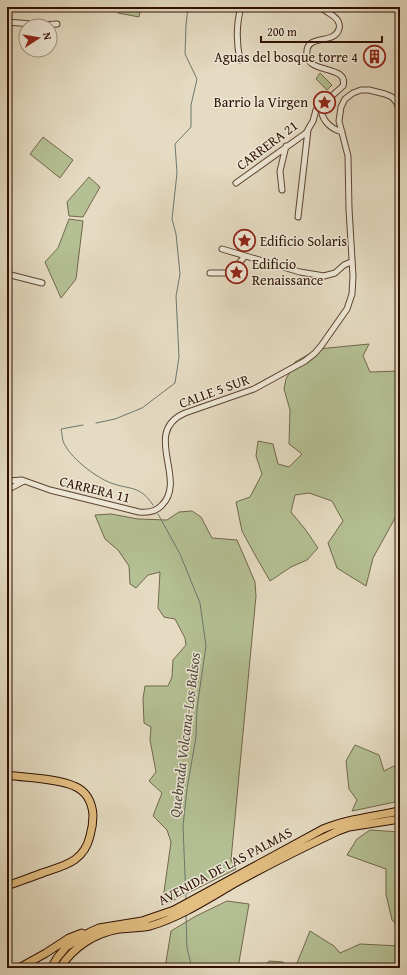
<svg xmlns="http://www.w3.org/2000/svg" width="407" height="975" font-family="'Gentium Book Plus',serif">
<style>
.green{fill:#b4c094;stroke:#71684b}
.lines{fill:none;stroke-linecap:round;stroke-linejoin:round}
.stream{stroke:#6c776d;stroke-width:1}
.minor-casing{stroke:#5c4332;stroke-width:7}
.major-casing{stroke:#2e1002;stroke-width:9}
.minor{stroke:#eee8d7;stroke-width:5}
.major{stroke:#e2be81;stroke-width:7}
.labels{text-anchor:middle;stroke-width:3;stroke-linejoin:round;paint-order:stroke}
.poi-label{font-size:14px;fill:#2e1002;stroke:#eee8d7;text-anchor:end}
.street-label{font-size:14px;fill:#2e1002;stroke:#eee8d7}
.water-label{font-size:15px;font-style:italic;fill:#524c40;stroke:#eee8d7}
</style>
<rect width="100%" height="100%" fill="#e5dbc2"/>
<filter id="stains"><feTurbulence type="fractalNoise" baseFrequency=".005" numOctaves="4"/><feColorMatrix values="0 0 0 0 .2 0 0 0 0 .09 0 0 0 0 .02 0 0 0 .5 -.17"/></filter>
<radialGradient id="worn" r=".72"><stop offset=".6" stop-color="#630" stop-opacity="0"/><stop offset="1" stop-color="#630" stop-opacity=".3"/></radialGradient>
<path class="green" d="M119,7H141L139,17L118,13Z
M320,73L332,85L327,90L316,79Z
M43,137L73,160L60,178L30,154Z
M89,177L100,187L83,217L69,216L67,202Z
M69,219L83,221L76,279L61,298L45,262L58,248Z
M369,344L363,356L370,372L400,371V509L373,558L366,586L337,568L328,543L343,521L332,501L309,493L295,495L291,512L305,529L318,548L307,560L291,567L270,581L255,555L242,531L236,502L250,497L262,474L256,456L258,441L273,444L278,464L289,467L302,454L289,444L290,410L284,389L286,379L295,362L318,349Z
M192,511L201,517L212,538L237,540L255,582L256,596L231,860L236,869L162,906L171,842L167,830L153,816L162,793L149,781L156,772L150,740L151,727L144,723L143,699L145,686H168L172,677L173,660L186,645L185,638L175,619L164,617L158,608L160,572L148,575L136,588L130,584L129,566L118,550L105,539L95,515L111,514L138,519L167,520L179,512Z
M355,745L379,755L384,771L396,765L400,759V801L352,811L357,800L349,789L346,761Z
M370,830L400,832V928L392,920L386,894V869L347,855L357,839Z
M227,901L249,904L238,968H165L171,931L196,916Z
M310,931L334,946L340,953L360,944L400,946V968H303L297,963Z
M269,961L283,962L284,968H263Z"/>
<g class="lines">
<path class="stream" d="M96,423L115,419L142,408L175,383L179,357L176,296L180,274L176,234L172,219L177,173L175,144L191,127V105L197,79L185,54L186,25L188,7
M83,425L61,429C62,432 62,437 63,441C69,457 95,477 111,483C130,490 140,485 153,505
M158,514L180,554L200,603L206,646L197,708L196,737L187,789L183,826L186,900
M186,915L187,948L192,968"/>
<defs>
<path id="minor" d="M7,22L44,25L57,24
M240,60C236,41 236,25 241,7
M322,104C319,118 329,128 342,132
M236,183L306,133L313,121L316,110L343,86C349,65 310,74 307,56C304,32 334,46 339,29C340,26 339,23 338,21C334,14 326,13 321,7
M282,190L280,171L286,146
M298,217L308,130
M222,249L300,272L324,276L335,273L344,265L351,262
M210,273H231L245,256
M7,274L42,283
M7,481L22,480L50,490L139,512C148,513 156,512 162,505C188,479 141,432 185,413L254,389L305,361L315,353L321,346L347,309L352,294L353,276L349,209L348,156L339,121L341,107L345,99L353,93L361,90H369L385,94L392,97L397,103L400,114
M7,490L24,481"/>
<path id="major" d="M7,775C26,778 57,778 74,786C86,791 92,802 93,815C93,822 92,829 90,836C84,861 66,865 45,872C32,877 20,881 7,886
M19,968L46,953L69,938L82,933
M51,968L57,958L66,947L90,932L99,928L142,921L174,910L323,829C348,819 374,816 400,811
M60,968C73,947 95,933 119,929C129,928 140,928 150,926C181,917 209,898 237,882C270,864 304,847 338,831L349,827L400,819"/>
</defs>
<use href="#minor" class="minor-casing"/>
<use href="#major" class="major-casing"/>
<use href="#minor" class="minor"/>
<use href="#major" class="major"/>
</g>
<defs>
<symbol id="building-ring" viewBox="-11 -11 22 22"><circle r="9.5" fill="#eee8d7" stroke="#8f2418" stroke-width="1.5"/><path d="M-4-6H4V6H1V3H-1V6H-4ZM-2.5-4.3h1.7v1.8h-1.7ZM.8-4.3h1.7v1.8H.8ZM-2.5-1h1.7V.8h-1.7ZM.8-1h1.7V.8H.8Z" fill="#8f2418"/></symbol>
<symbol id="sight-ring" viewBox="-11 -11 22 22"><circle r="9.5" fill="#eee8d7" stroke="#8f2418" stroke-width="1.5"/><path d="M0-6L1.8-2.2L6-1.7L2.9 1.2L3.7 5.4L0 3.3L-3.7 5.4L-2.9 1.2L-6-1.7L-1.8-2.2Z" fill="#8f2418"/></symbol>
</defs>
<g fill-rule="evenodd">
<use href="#building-ring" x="362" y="44" width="25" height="25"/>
<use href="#sight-ring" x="312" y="90" width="25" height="25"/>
<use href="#sight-ring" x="232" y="228" width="25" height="25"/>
<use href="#sight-ring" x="224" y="260" width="25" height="25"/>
</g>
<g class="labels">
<g class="poi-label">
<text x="358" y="62">Aguas del bosque torre 4</text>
<text x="308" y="107">Barrio la Virgen</text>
<text x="260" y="246" text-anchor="start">Edificio Solaris</text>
<text x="252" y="269" text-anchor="start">Edificio<tspan x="252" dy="16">Renaissance</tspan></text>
</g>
<g class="street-label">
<text transform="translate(267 145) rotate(-37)" y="5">CARRERA 21</text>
<text transform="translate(214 391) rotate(-20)" y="5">CALLE 5 SUR</text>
<text transform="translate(95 489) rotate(14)" y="5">CARRERA 11</text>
<text transform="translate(225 866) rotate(-28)" y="5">AVENIDA DE LAS PALMAS</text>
</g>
<g class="water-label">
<text transform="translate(185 735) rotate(-83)" y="5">Quebrada Volcana-Los Balsos</text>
</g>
</g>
<rect width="407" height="975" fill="none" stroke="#e5dbc2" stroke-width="24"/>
<rect x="8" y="8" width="391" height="959" fill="none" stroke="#2e1002" stroke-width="2"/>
<rect x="12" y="12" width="383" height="951" fill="none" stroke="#2e1002"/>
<g transform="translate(38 38) rotate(78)"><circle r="19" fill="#eee8d7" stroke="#a19282"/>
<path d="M0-3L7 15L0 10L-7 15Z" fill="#8f2418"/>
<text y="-6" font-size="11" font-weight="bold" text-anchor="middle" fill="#2e1002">N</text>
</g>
<path d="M261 36v6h121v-6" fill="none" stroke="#2e1002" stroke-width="2"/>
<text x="267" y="36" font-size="12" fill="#2e1002" stroke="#eee8d7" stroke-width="3" paint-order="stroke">200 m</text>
<rect width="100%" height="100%" filter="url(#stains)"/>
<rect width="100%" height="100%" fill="url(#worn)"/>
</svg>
